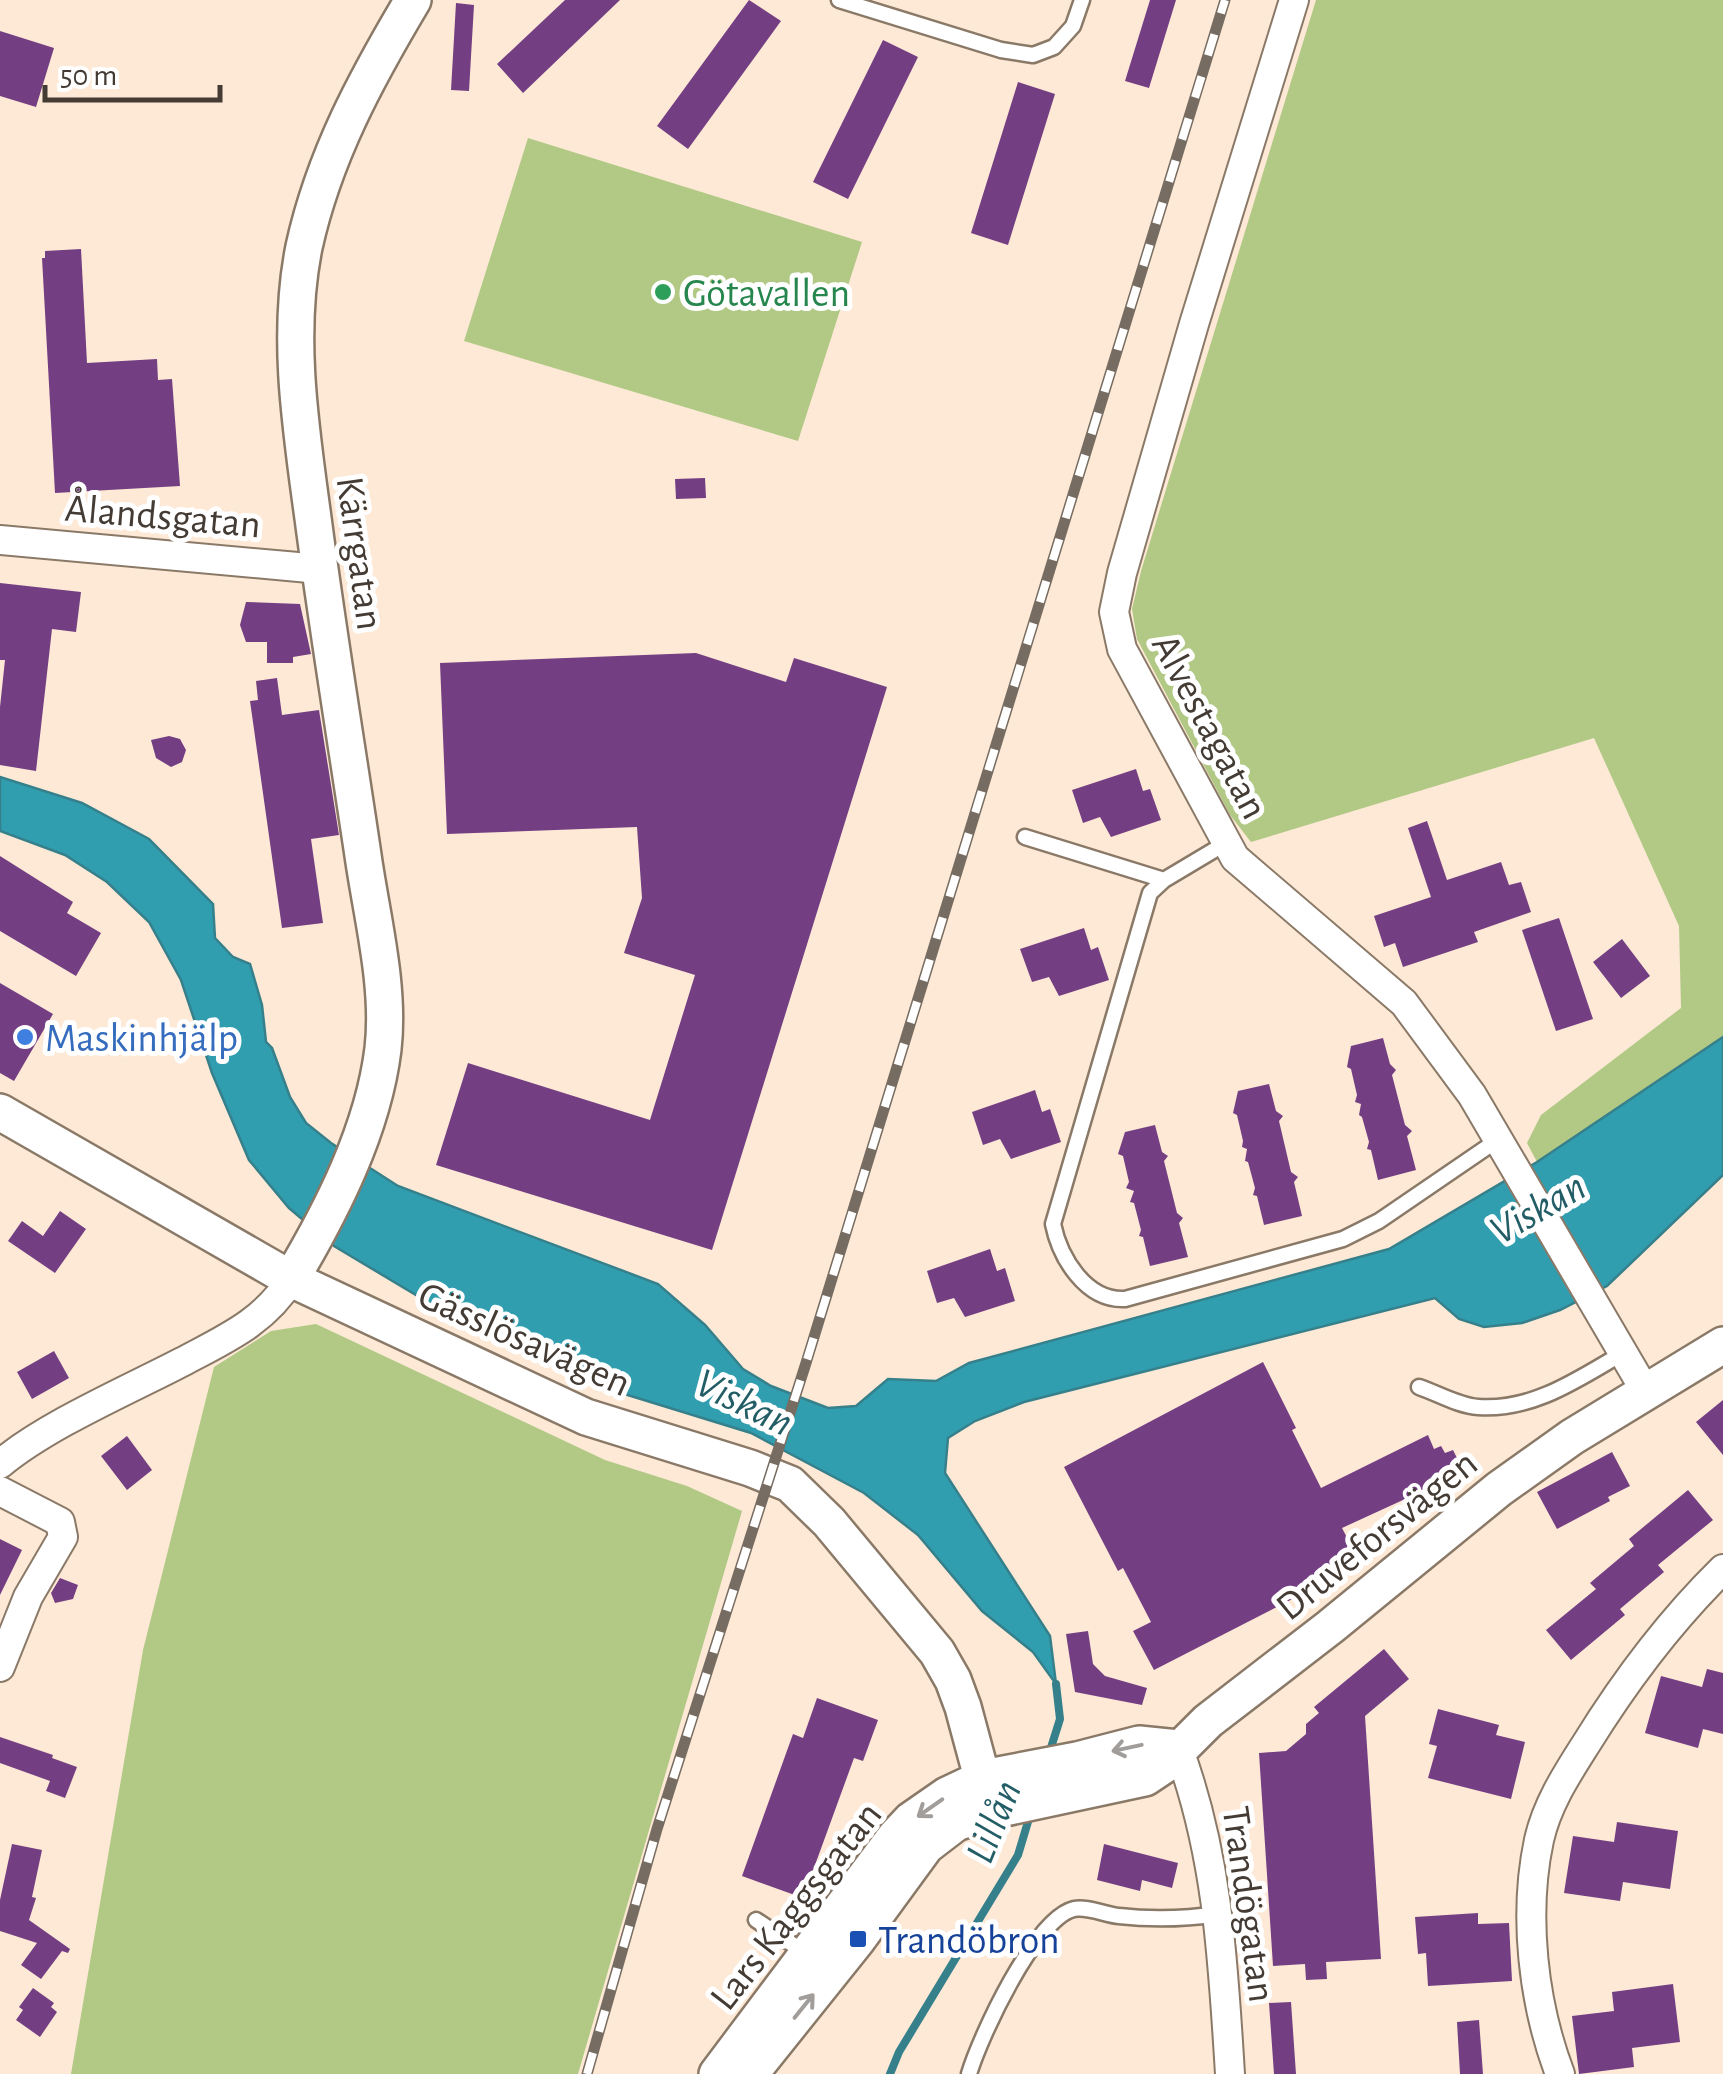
<svg xmlns="http://www.w3.org/2000/svg" width="1723" height="2074" font-family="'Alegreya Sans',sans-serif">
<style>
.green{fill:#b1c985}
.water{fill:#319eb0;stroke:#36808b;stroke-width:2.5}
.lines{fill:none;stroke-linecap:round;stroke-linejoin:round}
.stream{stroke:#36808b;stroke-width:8}
.building{fill:#743e83}
.service-casing{stroke:#8b7968;stroke-width:19}
.minor-casing{stroke:#8b7968;stroke-width:32}
.tertiary-casing{stroke:#8b7968;stroke-width:40}
.service{stroke:#fff;stroke-width:14}
.minor{stroke:#fff;stroke-width:28}
.tertiary{stroke:#fff;stroke-width:35}
.rail-casing{stroke:#776c61;stroke-width:11}
.rail{stroke:#fff;stroke-width:8;stroke-dasharray:22;stroke-linecap:butt}
.oneway{stroke:#a19d9a}
.leisure-dot{fill:#2e9e5b;stroke:#fff;stroke-width:4}
.shop-dot{fill:#3f7fe0;stroke:#fff;stroke-width:4}
.transit-dot{fill:#1a4fb4;stroke:#fff;stroke-width:4}
.labels{text-anchor:middle;stroke-width:10;stroke-linejoin:round;paint-order:stroke}
.leisure-label{font-size:40px;fill:#27864d;stroke:#fff;text-anchor:start}
.street-label{font-size:40px;fill:#433b34;stroke:#fff}
.shop-label{font-size:40px;fill:#366cbe;stroke:#fff;text-anchor:start}
.transit-label{font-size:40px;fill:#164399;stroke:#fff;text-anchor:start}
.water-label{font-size:42px;font-style:italic;fill:#235d66;stroke:#fff}
</style>
<rect width="100%" height="100%" fill="#fde9d6"/>
<path class="green" d="M1316,0H1723V1037L1537,1162L1527,1143L1541,1115L1681,1008L1679,926L1594,738L1251,842L1230,815L1137,639L1132,609L1141,571Z
M528,138L862,242L798,441L464,341Z
M316,1324L605,1460L687,1486L742,1511L578,2074H71L143,1650L214,1367L271,1331Z"/>
<path class="water" d="M0,777L82,803L149,839L213,904L215,938L233,957L250,964L262,1005L266,1042L272,1048L290,1097L306,1123L331,1143L398,1186L658,1284L705,1325L743,1369L771,1386L828,1408L856,1406L888,1379L936,1381L969,1363L1389,1249L1537,1162L1723,1037V1175L1607,1286L1560,1310L1522,1323L1484,1327L1459,1319L1435,1298L1024,1402L975,1421L948,1438L945,1473L1050,1636L1056,1684L1033,1652L982,1611L918,1535L864,1493L751,1433L618,1392L476,1331L334,1246L289,1208L249,1160L212,1073L181,980L149,922L107,882L65,855L0,831Z"/>
<g class="lines">
<path class="stream" d="M1049,1754L1060,1719L1056,1684
M890,2074L899,2052L1018,1855L1030,1815"/>
</g>
<path class="building" d="M565,0H620L523,93L497,64Z
M749,0L781,21L688,149L657,126Z
M1150,0H1176L1149,88L1125,81Z
M456,3L474,5L469,91L451,90Z
M0,31L54,48L36,107L0,96Z
M883,40L918,57L848,199L813,182Z
M1018,82L1055,94L1008,245L971,233Z
M81,249L87,363L157,359L158,380L172,379L180,486L55,493L42,258H45V251Z
M705,478L706,498L676,499L675,479Z
M0,583L81,592L76,632L52,629L36,771L0,765V707L5,660H0Z
M246,602L300,604L311,654L293,657V663H267V642H246L240,625Z
M696,653L786,682L794,658L887,687L712,1250L436,1165L468,1063L650,1120L695,975L624,953L642,898L637,827L447,834L440,663Z
M277,678L282,715L319,710L339,835L311,839L323,923L282,928L250,701L258,700L256,681Z
M169,736L180,739L186,750L182,762L171,767L156,758L151,740Z
M1136,769L1143,791L1150,789L1161,820L1111,837L1100,817L1083,823L1072,790Z
M1427,821L1447,880L1501,862L1509,885L1521,882L1531,912L1474,932L1478,942L1403,967L1395,943L1384,947L1374,916L1431,897L1408,828Z
M0,856L73,902L67,913L101,933L76,976L0,931Z
M1559,918L1593,1019L1556,1031L1522,930Z
M1084,928L1091,950L1098,947L1109,980L1059,996L1049,977L1032,982L1020,949Z
M1622,939L1650,976L1621,998L1593,962Z
M0,983L53,1014L14,1081L0,1073Z
M1383,1038L1390,1064L1396,1070L1392,1075L1405,1125L1412,1131L1407,1136L1416,1170L1378,1180L1371,1150L1367,1149L1369,1142L1362,1117L1359,1115L1361,1104L1355,1102L1357,1095L1351,1069L1347,1067L1351,1046Z
M1269,1084L1276,1111L1283,1116L1279,1121L1291,1172L1298,1177L1294,1182L1302,1216L1264,1225L1257,1196L1253,1195L1255,1188L1248,1162L1245,1161L1247,1149L1242,1147L1243,1141L1237,1115L1233,1113L1238,1091Z
M1035,1090L1042,1112L1050,1109L1061,1142L1011,1159L1000,1139L983,1145L972,1112Z
M1155,1125L1162,1152L1168,1156L1164,1161L1177,1213L1183,1218L1179,1223L1188,1257L1150,1266L1143,1237L1139,1236L1141,1230L1134,1203L1130,1202L1134,1191L1126,1188L1129,1182L1123,1156L1118,1154L1125,1132Z
M60,1211L86,1229L55,1273L8,1241L22,1221L43,1236Z
M990,1249L997,1271L1005,1268L1015,1301L965,1317L954,1298L937,1303L927,1271Z
M54,1351L69,1378L32,1399L17,1372Z
M1263,1362L1296,1428L1292,1430L1321,1488L1428,1435L1434,1449L1441,1446L1445,1453L1453,1450L1464,1472L1342,1528L1361,1564L1154,1670L1133,1631L1151,1622L1123,1568L1118,1571L1064,1467Z
M1723,1400V1455L1696,1422Z
M127,1436L152,1470L127,1490L101,1456Z
M1612,1452L1630,1486L1608,1497L1610,1501L1557,1529L1537,1492Z
M1688,1490L1713,1520L1658,1565L1664,1572L1620,1609L1625,1615L1571,1660L1546,1630L1596,1589L1590,1583L1634,1546L1629,1539Z
M0,1539L22,1550L0,1595Z
M60,1578L78,1585L73,1599L55,1603L51,1593Z
M1088,1631L1093,1664L1105,1676L1147,1688L1142,1705L1075,1692L1066,1634Z
M1384,1649L1409,1679L1365,1716L1381,1959L1326,1962L1327,1979L1306,1980L1305,1964L1273,1966L1259,1753L1286,1751L1306,1734V1724L1319,1713L1314,1707Z
M1707,1669L1723,1673V1734L1703,1729L1698,1748L1645,1733L1661,1676L1702,1687Z
M817,1698L878,1720L863,1761L854,1758L803,1898L742,1876L793,1734L803,1738Z
M1438,1709L1499,1725L1496,1735L1525,1742L1511,1799L1428,1778L1437,1746L1429,1744Z
M0,1737L53,1755L52,1758L77,1767L65,1798L46,1791L50,1781L0,1763Z
M1617,1822L1678,1831L1670,1889L1623,1882L1620,1901L1564,1893L1573,1836L1614,1842Z
M12,1844L42,1850L32,1897L36,1898L29,1920L70,1949L68,1953L62,1951L41,1979L21,1965L37,1943L0,1931V1900Z
M1104,1844L1178,1863L1172,1888L1142,1880L1140,1891L1097,1880Z
M1478,1913V1924L1509,1923L1512,1981L1428,1986L1426,1953L1418,1954L1415,1917Z
M1673,1984L1680,2042L1632,2048L1634,2067L1579,2074L1572,2016L1614,2011L1612,1992Z
M33,1988L54,2003L51,2007L57,2012L40,2037L16,2020L23,2010L19,2007Z
M1291,2002L1296,2074H1274L1269,2003Z
M1479,2020L1483,2074H1460L1457,2022Z"/>
<g class="lines">
<defs>
<path id="service" d="M839,0L1001,50L1033,55L1054,47L1073,26L1082,0
M1025,837L1164,880
M1226,843L1164,880L1150,893L1053,1224C1060,1258 1086,1301 1125,1299L1343,1239L1379,1221L1499,1139
M1419,1387C1437,1393 1459,1406 1478,1407C1533,1411 1578,1379 1623,1353
M756,1920L807,1954
M969,2074C980,2037 1035,1918 1074,1909C1087,1906 1106,1915 1119,1916C1154,1920 1184,1919 1219,1914"/>
<path id="minor" d="M1294,0L1194,324L1122,573L1114,612L1122,649L1235,858L1404,1003L1472,1095L1646,1392
M0,540L320,569
M0,1464C47,1425 126,1391 182,1362C225,1339 265,1322 291,1279
M0,1491L60,1522L63,1537L28,1597L0,1667
M1178,1748C1218,1854 1223,1962 1230,2074
M1560,2074C1533,2003 1523,1915 1539,1840C1547,1804 1567,1774 1586,1744C1625,1681 1670,1621 1723,1569"/>
<path id="tertiary" d="M0,1112L291,1279L586,1417L750,1468L790,1484L829,1522L937,1652L953,1680L963,1707L991,1811
M291,1279C332,1210 373,1130 383,1049C390,988 373,922 364,862C347,747 328,633 313,518C301,430 286,336 304,247C324,156 366,79 413,0
M717,2074L895,1837L911,1820L947,1795L983,1778L1077,1760L1139,1744L1178,1748
M750,2074L858,1939L926,1846L956,1823L991,1811L1145,1778L1163,1766L1208,1721L1330,1627L1499,1489L1572,1437L1723,1345"/>
</defs>
<use href="#service" class="service-casing"/>
<use href="#minor" class="minor-casing"/>
<use href="#tertiary" class="tertiary-casing"/>
<use href="#service" class="service"/>
<use href="#minor" class="minor"/>
<use href="#tertiary" class="tertiary"/>
<defs>
<path id="rail" d="M587,2074L657,1829L806,1363L1225,0"/>
</defs>
<use href="#rail" class="rail-casing"/>
<use href="#rail" class="rail"/>
</g>
<defs><path id="oneway-shaft" d="M-6 0H5M1.5-3L5.5 0L1.5 3" fill="none" stroke-width="1.6" stroke-linecap="round" stroke-linejoin="round" transform="scale(2.5)"/></defs>
<g class="oneway">
<use href="#oneway-shaft" transform="translate(1127 1748) rotate(168)"/>
<use href="#oneway-shaft" transform="translate(930 1808) rotate(145)"/>
<use href="#oneway-shaft" transform="translate(804 2006) rotate(-51)"/>
</g>
<circle class="leisure-dot" cx="663" cy="292" r="10"/>
<circle class="shop-dot" cx="25" cy="1037" r="10"/>
<rect class="transit-dot" x="848" y="1929" width="20" height="20" rx="5"/>
<g class="labels">
<g class="leisure-label">
<text x="683" y="306">Götavallen</text>
</g>
<g class="street-label">
<text transform="translate(163 515) rotate(5)" y="14">Ålandsgatan</text>
<text transform="translate(361 553) rotate(82)" y="14">Kärrgatan</text>
<text transform="translate(1211 726) rotate(62)" y="14">Alvestagatan</text>
<text transform="translate(525 1338) rotate(24)" y="14">Gässlösavägen</text>
<text transform="translate(1376 1534) rotate(-39)" y="14">Druveforsvägen</text>
<text transform="translate(1250 1904) rotate(82)" y="14">Trandögatan</text>
<text transform="translate(795 1905) rotate(-52)" y="14">Lars Kaggsgatan</text>
</g>
<g class="shop-label">
<text x="45" y="1051">Maskinhjälp</text>
</g>
<g class="transit-label">
<text x="878" y="1953">Trandöbron</text>
</g>
<g class="water-label">
<text transform="translate(1537 1207) rotate(-30)" y="15">Viskan</text>
<text transform="translate(745 1401) rotate(26)" y="15">Viskan</text>
<text transform="translate(992 1821) rotate(-68)" y="15">Lillån</text>
</g>
</g>
<path d="M45 85v15h175v-15" fill="none" stroke="#433b34" stroke-width="5"/>
<text x="60" y="85" font-size="30" fill="#433b34" stroke="#ffffff" stroke-width="8" paint-order="stroke">50 m</text>
</svg>
